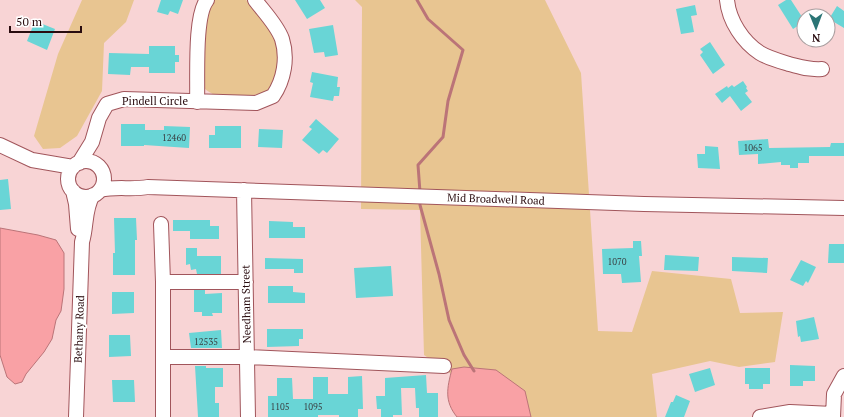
<svg xmlns="http://www.w3.org/2000/svg" width="844" height="417" font-family="'PT Serif',serif">
<style>
.green{fill:#e8c591}
.water{fill:#f9a1a5;stroke:#bb7478}
.lines{fill:none;stroke-linecap:round;stroke-linejoin:round}
.stream{stroke:#bb7478;stroke-width:3}
.building{fill:#69d5d6}
.minor-casing{stroke:#a1555b;stroke-width:16}
.minor{stroke:#fff;stroke-width:14}
.labels{text-anchor:middle;stroke-width:4;stroke-linejoin:round;paint-order:stroke}
.number-label{font-size:9px;fill:#393e41}
.street-label{font-size:11px;fill:#290c0f;stroke:#fff}
</style>
<rect width="100%" height="100%" fill="#f8d4d5"/>
<path class="green" d="M82,0H134L126,22L104,43L102,91L77,136L60,148L43,149L34,136L58,54Z
M215,0H246L251,4L271,33L276,41L278,50L279,74L271,90C254,97 218,103 204,88L206,20L213,1Z
M355,0H545L581,73L598,331L632,332L652,271L731,279L740,313L783,312L775,362L739,367L710,361L652,374L657,417H513L424,355L420,210L361,209L362,7Z"/>
<path class="water" d="M0,228L38,235L56,240L64,253V289L61,311L56,320L52,339L44,352L26,374L22,382L15,384L7,377L0,355Z
M464,367L496,370L525,391L531,417H457C444,401 447,388 452,369Z"/>
<g class="lines">
<path class="stream" d="M417,0L428,19L463,50L448,101L443,137L418,165L420,192
M420,205L439,274L449,320L464,355L474,371"/>
</g>
<path class="building" d="M161,0H183L178,14L170,11L168,15L157,12Z
M295,0H320L325,8L307,19Z
M786,0H791L804,20V22L793,29L778,5Z
M695,5L697,15L691,16L694,32L681,34L676,9Z
M837,6L844,11V28L829,19Z
M35,21L55,29L47,50L27,41Z
M333,25L338,55L325,57L324,52L314,53L309,29Z
M710,42L725,65L713,74L700,55L703,52L700,49Z
M149,46H175V55H179V62H175V73H149V67H131L130,75L108,74L109,53L149,54Z
M312,72L338,77L337,87H340L339,96H334L333,101L310,97L313,83L310,82Z
M743,81L747,87L746,88L748,91L745,93L752,102L741,111L730,96L722,103L715,94L727,86L728,88L732,85L734,87Z
M316,119L339,139L327,153L323,150L319,154L302,140L312,129L309,127Z
M121,124H145V130H164V126L190,127L189,148L144,145V146H121Z
M215,126H241V148H209V135H215Z
M259,129L283,130L282,148L258,147Z
M768,139L769,148L830,147L831,143H844V156H809V163H798V168H790V165H781V162L758,164V154L739,155L738,141Z
M705,146L718,147L720,169L698,168L697,154H705Z
M8,179L11,209L0,210V180Z
M114,218H136L137,240H135V275H113V253H115Z
M173,220H210V226H219V239H190V231H173Z
M269,221L293,222V227H305V238H269Z
M633,241H641L642,256H639L641,282L622,283L621,274H603L602,249L633,248Z
M829,244H844V263H828Z
M186,248H197V256H221V274H197L196,269L191,270L190,264L186,265Z
M665,255L699,257L698,271L664,270Z
M732,257L768,258L767,273L732,271Z
M265,258L303,259V273H294V269H265Z
M801,260L816,267L808,283L806,281L803,286L790,280Z
M391,266L393,296L356,298L354,268Z
M268,286H293V292L305,293V303H268Z
M194,290H205V294L222,293V313H212L213,316H202V312H194Z
M112,292H134V313L112,314Z
M814,317L819,339L801,342L800,336L798,337L796,321Z
M267,329H303V339H299V346L267,347Z
M221,330L222,348H191L189,333Z
M109,335H130L131,356L109,357Z
M790,365L815,366V381H803V386H790Z
M195,366H206V368H223V387H215V403H219V417H198Z
M710,368L715,385L695,392L689,374Z
M745,368H770V384H763V389H749V384H745Z
M426,375L427,393H438V417H419V408H416L415,388H401L402,415H393V417H381V409H377L376,396H385V378Z
M362,376L363,409H358V417H339V415H318V417H268V396H277V378H292L293,399H313V377H328V394H348V377Z
M112,380H134L135,402H113Z
M676,395L690,401L684,417H665L671,402H673Z"/>
<g class="lines">
<defs>
<path id="minor" d="M727,0C729,21 743,42 760,53C768,58 779,61 789,64C801,67 809,70 822,69
M197,102C198,79 194,16 207,0
M0,145L32,160L73,167
M68 179a18 18 0 1 1 36 0a18 18 0 1 1-36 0Z
M79,163L92,142L99,118L107,104L124,99L256,103L273,96C284,80 288,58 282,39C277,25 264,12 255,0
M100,190C116,186 132,190 148,187L644,204L844,208
M244,190L248,417
M73,191L76,204L78,229
M161,224L163,282V417
M163,282H246
M164,357H247L444,366
M76,417L82,242C87,226 84,209 93,195
M760,417L790,412L833,414
M833,417L834,394L844,376"/>
</defs>
<use href="#minor" class="minor-casing"/>
<use href="#minor" class="minor"/>
</g>
<g class="labels">
<g class="number-label">
<text x="174" y="141">12460</text>
<text x="753" y="151">1065</text>
<text x="617" y="265">1070</text>
<text x="206" y="345">12535</text>
<text x="280" y="410">1105</text>
<text x="313" y="410">1095</text>
</g>
<g class="street-label">
<text x="155" y="105">Pindell Circle</text>
<text transform="translate(496 199) rotate(2)" y="4">Mid Broadwell Road</text>
<text transform="translate(246 304) rotate(-91)" y="4">Needham Street</text>
<text transform="translate(79 329) rotate(-88)" y="4">Bethany Road</text>
</g>
</g>
<g transform="translate(816 28) rotate(179)"><circle r="19" fill="#ffffff" stroke="#a99e9f"/>
<path d="M0-3L7 15L0 10L-7 15Z" fill="#2b7576"/>
<text y="-6" font-size="11" font-weight="bold" text-anchor="middle" fill="#290c0f">N</text>
</g>
<path d="M10 26v6h71v-6" fill="none" stroke="#290c0f" stroke-width="2"/>
<text x="16" y="26" font-size="12" fill="#290c0f" stroke="#ffffff" stroke-width="3" paint-order="stroke">50 m</text>
</svg>
